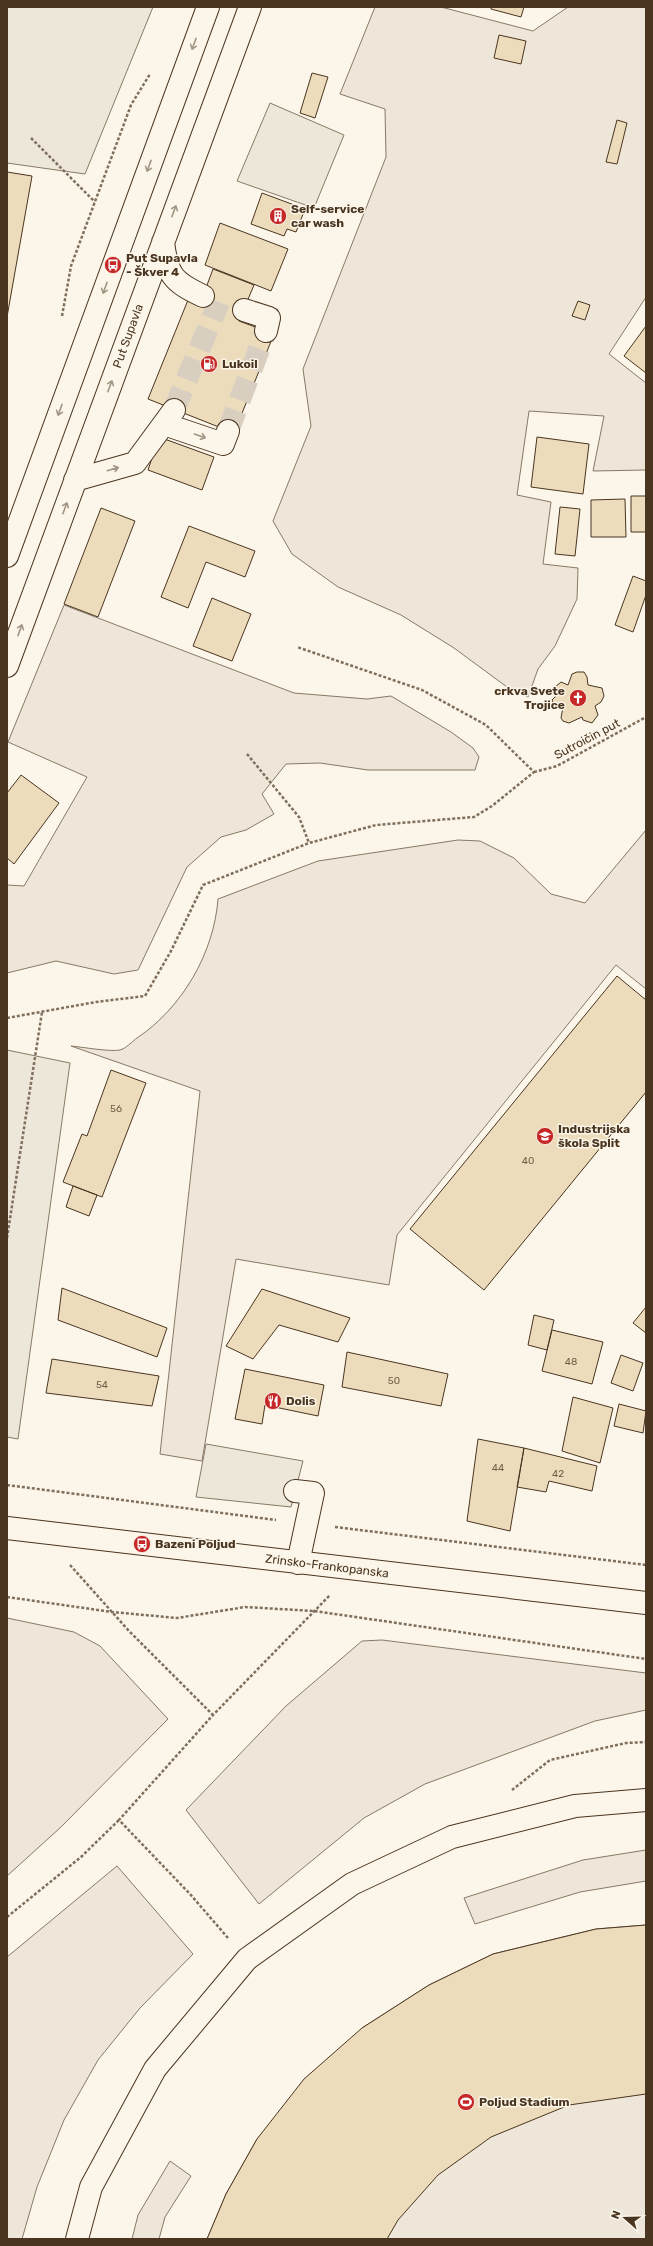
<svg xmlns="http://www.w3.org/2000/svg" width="653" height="2246" font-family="Rubik,sans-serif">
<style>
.green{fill:#ede6d9;stroke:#887966}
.parking{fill:#ede7d9;stroke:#887966}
.building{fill:#ecdcbc;stroke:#4a3520}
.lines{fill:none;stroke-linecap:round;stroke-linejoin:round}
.minor-tunnel{stroke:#d8cfc1;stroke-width:22;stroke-dasharray:22 11;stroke-linecap:butt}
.minor-casing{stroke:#4a3520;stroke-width:24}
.path{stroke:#7f6f5c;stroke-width:2.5;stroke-dasharray:3 2;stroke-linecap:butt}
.minor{stroke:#fbf6e9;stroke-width:22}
.oneway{stroke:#a29684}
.labels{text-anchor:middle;stroke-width:3;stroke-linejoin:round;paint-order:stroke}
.number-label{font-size:10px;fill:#725f47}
.poi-label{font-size:12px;font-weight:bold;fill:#4a3520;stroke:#fbf6e9;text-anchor:start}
.street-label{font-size:12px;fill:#4a3520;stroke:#fbf6e9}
</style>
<rect width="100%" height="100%" fill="#fbf6e9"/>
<path class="green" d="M375,7H441L533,31L568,7H646V297L609,354L646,383V470L593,471L604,416L529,411L517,495L551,502L543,564L578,568L577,599L555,646L538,669L528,697L507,687L454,648L401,615L338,587L292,554L273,521L311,426L303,369L386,157L385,109L340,94Z
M64,605L294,693L367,699L391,696L451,732L473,748L479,757L475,770H368L320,763L286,764L262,794L274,814L246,830L221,837L187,867L138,970L114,974L56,961L7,973V885L24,886L87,777L8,742Z
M646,830V989L616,965L397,1235L389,1285L236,1259L202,1461L160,1454L200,1091L71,1046C82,1047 110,1052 120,1050C125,1049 133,1041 137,1038C182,1008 214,953 218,899L318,861L458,840L480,841L514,858L551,894L585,903Z
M7,1618L74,1632L100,1646L168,1719L61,1827L7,1876Z
M382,1640L646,1673V1710L595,1721L425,1784L364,1818L259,1904L186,1810L286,1706L362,1641Z
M646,1850V1881L580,1892L475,1924L464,1898L583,1860Z
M117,1866L193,1954L140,2008L98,2060L64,2120L37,2187L22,2239H7V1957Z
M646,1925V2239H207L226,2194L257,2139L362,2028L429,1985L493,1954L596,1929Z
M170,2161L191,2176L165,2217L159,2239H132L138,2215Z"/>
<path class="parking" d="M7,7H153L85,174L7,163Z
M270,103L344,135L314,208L237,181Z
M7,1050L70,1063L18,1439L7,1437Z
M206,1444L303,1461L291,1507L196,1497Z"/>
<path class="building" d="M491,7H524L521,17L491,9Z
M499,35L526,41L521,64L494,58Z
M312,73L328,77L315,118L300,113Z
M617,120L627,123L617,164L606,162Z
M7,172L32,176L7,317Z
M262,193L305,209L296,232L287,229L284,236L251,224Z
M220,223L288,249L271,291L205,265Z
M213,269L254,285L239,321L274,334L234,433L148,399L188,300L203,296Z
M578,301L590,305L585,320L572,316Z
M646,326V373L624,356Z
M159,437L214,457L202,490L148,470Z
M537,437L589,444L583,494L531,487Z
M631,496H646V532H631Z
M625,499L626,537H591V500Z
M560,507L580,509L575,556L555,554Z
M101,508L135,521L98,617L64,604Z
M189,526L255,551L245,577L206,562L188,608L161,597Z
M633,576L646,581V595L633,632L615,625Z
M212,598L251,614L232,661L193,646Z
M577,672H584L587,677L588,685L602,688L604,696L601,702L595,706L598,715L592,723L583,720L582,717L569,723L563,721L561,718L563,707L554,705L552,700L557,695L555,687L561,682L568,685L572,674Z
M21,775L59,803L14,864L7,858V793Z
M617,976L646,1000V1092L484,1290L410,1229Z
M111,1070L146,1083L102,1197L63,1182L82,1134L87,1136Z
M73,1186L97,1195L89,1216L66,1207Z
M62,1288L167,1328L157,1357L58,1320Z
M262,1289L350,1318L338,1342L279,1325L253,1359L226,1346Z
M646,1307V1333L633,1323Z
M534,1315L554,1320L547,1350L528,1345Z
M552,1330L603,1342L592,1384L542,1371Z
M347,1352L448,1374L441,1406L342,1387Z
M621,1355L643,1363L633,1391L611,1383Z
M52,1359L159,1376L152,1406L46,1393Z
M245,1369L324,1385L318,1416L265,1405L262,1424L235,1419Z
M573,1397L613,1408L600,1463L562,1451Z
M619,1404L646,1411L643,1433L614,1426Z
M478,1439L524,1448L510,1531L467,1521Z
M524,1448L597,1466L592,1491L549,1481L546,1492L517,1487Z
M646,1925V2094L569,2105L491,2137L438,2175L398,2220L387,2239H207L226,2194L257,2139L304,2079L362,2028L429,1985L493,1954L596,1929Z"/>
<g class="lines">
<path class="minor-tunnel" d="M174,410L219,302
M228,431L266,331"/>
<defs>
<path id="minor" d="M163,242C167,275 173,282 203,296
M244,310L269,318L266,331
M164,424L223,444L228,431
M75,480L135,463L174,410
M7,556L208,7
M7,666L250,7
M295,1491L313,1493L298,1563
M7,1528L646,1603
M77,2239L91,2187L155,2069L247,1959L352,1884L452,1837L575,1806L646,1800"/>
</defs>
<use href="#minor" class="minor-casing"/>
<path class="path" d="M31,138L95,202
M62,316L71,266L131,105L150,74
M247,754L299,817L309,843
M534,772L557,766L646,717
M7,1018L96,1002L145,996L171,951L203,885L309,843L376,825L474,817L492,806L534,772L486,725L422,690L297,647
M7,1238L42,1012
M7,1485L276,1520
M335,1527L646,1565
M70,1565L129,1631L213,1715
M7,1597L112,1612L177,1618L245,1607L314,1611L646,1659
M512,1790L550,1760L626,1743L646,1742
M7,1917L81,1857L119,1820
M228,1938L190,1894L119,1820L213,1715L330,1595"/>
<use href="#minor" class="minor"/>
</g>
<defs><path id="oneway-shaft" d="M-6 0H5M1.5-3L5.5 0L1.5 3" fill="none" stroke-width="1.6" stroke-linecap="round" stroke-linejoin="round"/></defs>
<g class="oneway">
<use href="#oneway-shaft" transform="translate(194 44) rotate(110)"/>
<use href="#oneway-shaft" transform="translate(149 166) rotate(110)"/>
<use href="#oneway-shaft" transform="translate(174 211) rotate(-70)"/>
<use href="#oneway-shaft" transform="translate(105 288) rotate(110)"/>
<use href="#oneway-shaft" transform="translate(110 386) rotate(-70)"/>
<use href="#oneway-shaft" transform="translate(60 410) rotate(110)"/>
<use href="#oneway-shaft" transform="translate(200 436) rotate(19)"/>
<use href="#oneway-shaft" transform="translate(113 469) rotate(-16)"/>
<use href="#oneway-shaft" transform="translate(65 508) rotate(-70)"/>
<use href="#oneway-shaft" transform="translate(20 630) rotate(-70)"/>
</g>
<defs>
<symbol id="building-disc" viewBox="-11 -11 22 22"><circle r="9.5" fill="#c62828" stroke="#fbf6e9"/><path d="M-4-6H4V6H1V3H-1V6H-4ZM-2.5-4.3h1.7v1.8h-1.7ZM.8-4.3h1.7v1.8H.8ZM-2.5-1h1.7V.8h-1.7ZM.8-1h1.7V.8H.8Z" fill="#fff"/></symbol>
<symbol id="bus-disc" viewBox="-11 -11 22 22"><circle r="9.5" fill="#c62828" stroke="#fbf6e9"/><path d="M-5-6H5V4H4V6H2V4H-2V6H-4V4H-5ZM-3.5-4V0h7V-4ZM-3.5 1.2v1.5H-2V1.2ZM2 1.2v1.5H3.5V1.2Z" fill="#fff"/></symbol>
<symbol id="fuel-disc" viewBox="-11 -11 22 22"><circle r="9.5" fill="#c62828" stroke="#fbf6e9"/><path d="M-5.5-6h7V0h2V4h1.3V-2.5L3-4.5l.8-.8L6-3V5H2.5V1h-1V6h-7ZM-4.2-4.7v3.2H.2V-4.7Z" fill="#fff"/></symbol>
<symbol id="church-disc" viewBox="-11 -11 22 22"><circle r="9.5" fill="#c62828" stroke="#fbf6e9"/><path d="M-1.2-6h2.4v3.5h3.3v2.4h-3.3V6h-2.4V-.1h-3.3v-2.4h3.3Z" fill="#fff"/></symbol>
<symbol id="school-disc" viewBox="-11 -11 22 22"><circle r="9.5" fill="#c62828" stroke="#fbf6e9"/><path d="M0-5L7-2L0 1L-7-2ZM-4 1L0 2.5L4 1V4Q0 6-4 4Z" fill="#fff"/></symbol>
<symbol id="restaurant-disc" viewBox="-11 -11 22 22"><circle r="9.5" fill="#c62828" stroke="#fbf6e9"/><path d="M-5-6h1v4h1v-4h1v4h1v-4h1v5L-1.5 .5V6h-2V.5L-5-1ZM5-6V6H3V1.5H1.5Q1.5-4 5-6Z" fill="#fff"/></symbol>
<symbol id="stadium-disc" viewBox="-11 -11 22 22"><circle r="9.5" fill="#c62828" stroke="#fbf6e9"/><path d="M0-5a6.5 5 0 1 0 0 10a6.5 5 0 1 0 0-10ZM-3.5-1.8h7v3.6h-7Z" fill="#fff"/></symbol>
</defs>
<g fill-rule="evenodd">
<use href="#building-disc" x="268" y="206" width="20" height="20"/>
<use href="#bus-disc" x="103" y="255" width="20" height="20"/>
<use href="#fuel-disc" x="199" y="354" width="20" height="20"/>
<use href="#church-disc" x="568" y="688" width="20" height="20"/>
<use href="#school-disc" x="535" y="1126" width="20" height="20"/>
<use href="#restaurant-disc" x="263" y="1391" width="20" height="20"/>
<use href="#bus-disc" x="132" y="1534" width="20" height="20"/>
<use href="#stadium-disc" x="456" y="2092" width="20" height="20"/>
</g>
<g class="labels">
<g class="number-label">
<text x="116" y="1112">56</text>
<text x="528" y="1164">40</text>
<text x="571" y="1365">48</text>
<text x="394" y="1384">50</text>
<text x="102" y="1388">54</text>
<text x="498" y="1471">44</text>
<text x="558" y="1477">42</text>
</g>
<g class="poi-label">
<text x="291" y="213">Self-service<tspan x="291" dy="14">car wash</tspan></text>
<text x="126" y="262">Put Supavla<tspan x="126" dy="14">- Škver 4</tspan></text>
<text x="222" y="368">Lukoil</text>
<text x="565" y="695" text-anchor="end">crkva Svete<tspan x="565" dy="14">Trojice</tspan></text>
<text x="558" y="1133">Industrijska<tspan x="558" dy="14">škola Split</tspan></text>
<text x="286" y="1405">Dolis</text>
<text x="155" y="1548">Bazeni Poljud</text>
<text x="479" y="2106">Poljud Stadium</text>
</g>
<g class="street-label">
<text transform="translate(128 336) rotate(-70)" y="4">Put Supavla</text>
<text transform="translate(587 739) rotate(-28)" y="4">Sutroičin put</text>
<text transform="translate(327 1566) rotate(7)" y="4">Zrinsko-Frankopanska</text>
</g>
</g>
<rect width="653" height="2246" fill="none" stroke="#4a3520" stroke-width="16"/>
<g transform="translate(625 2218) rotate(290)" stroke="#fbf6e9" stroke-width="3" paint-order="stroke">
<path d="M0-3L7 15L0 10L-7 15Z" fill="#4a3520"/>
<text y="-6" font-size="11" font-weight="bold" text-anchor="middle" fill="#4a3520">N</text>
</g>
</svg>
